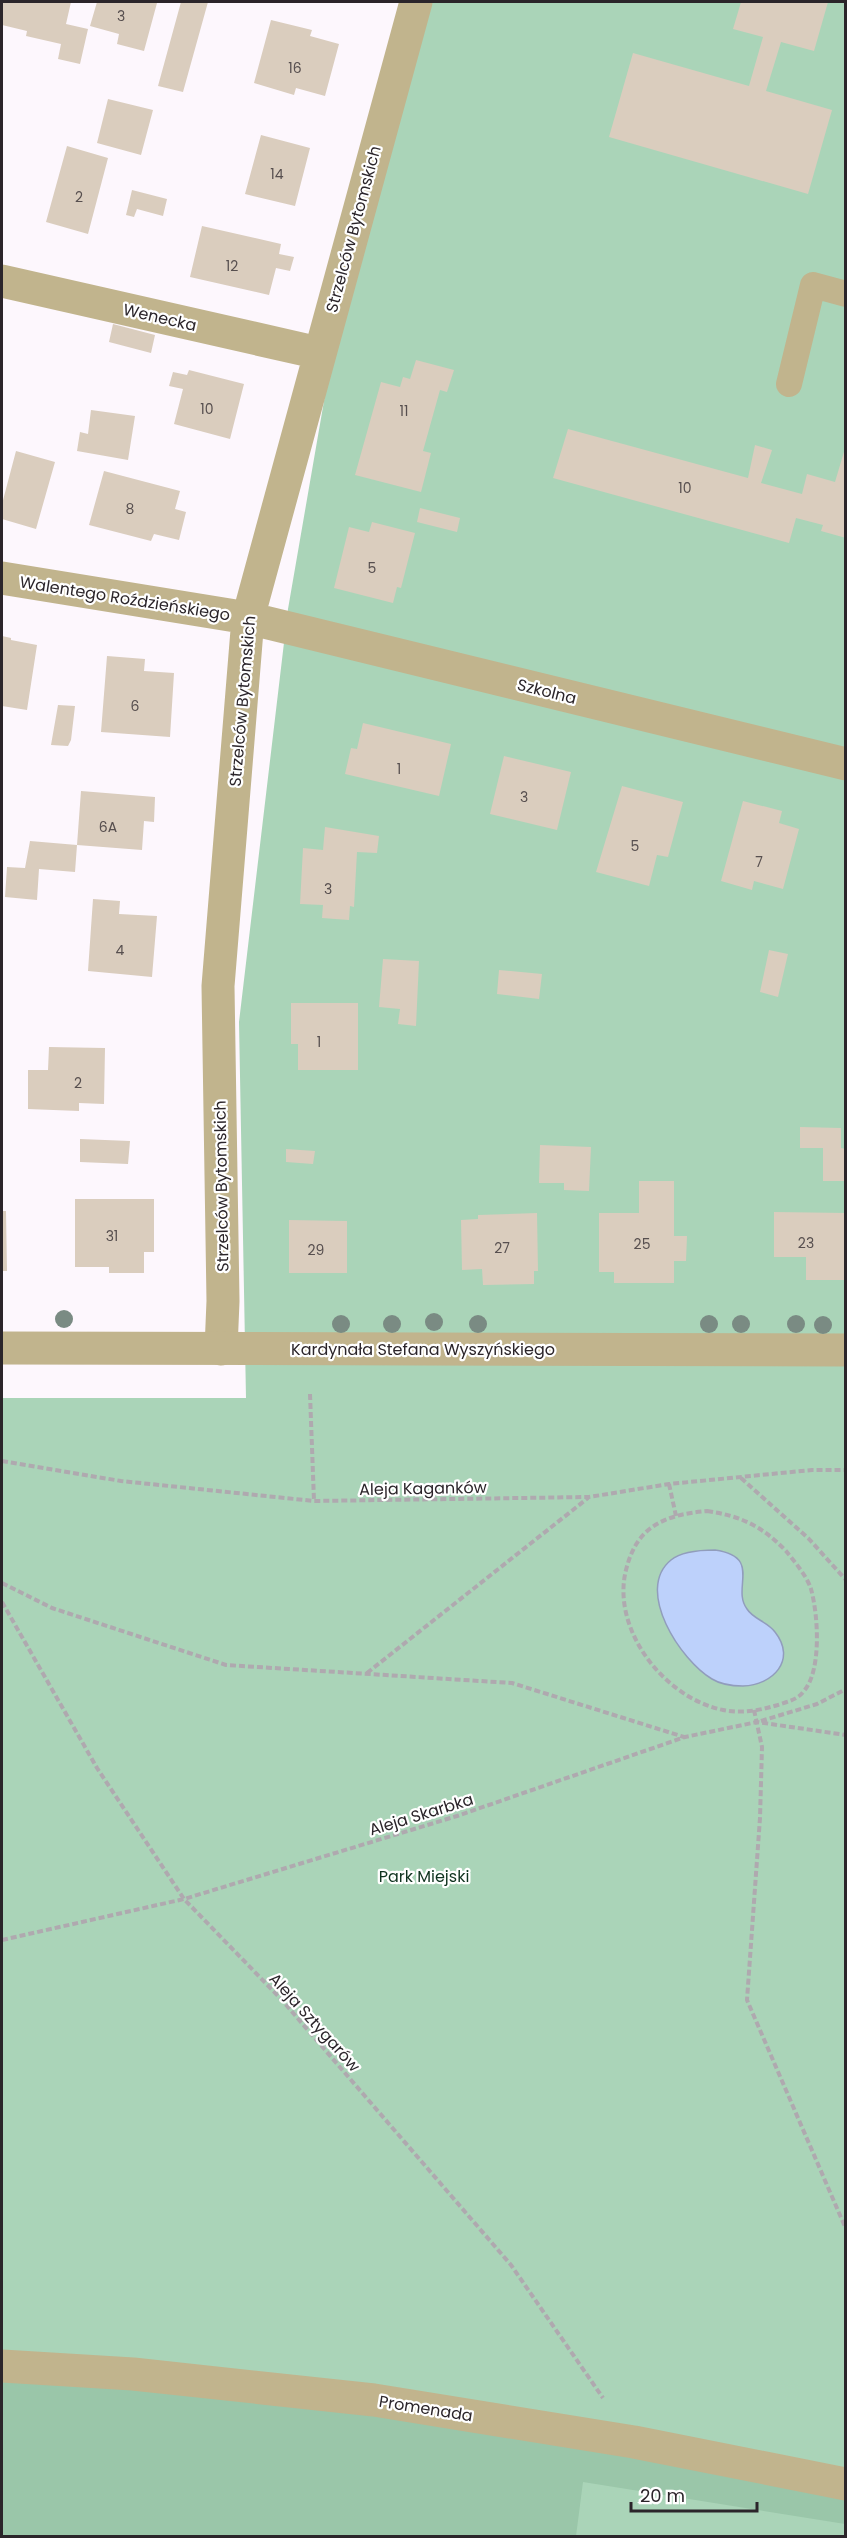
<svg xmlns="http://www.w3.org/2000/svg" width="847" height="2538" font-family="Poppins,sans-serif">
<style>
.green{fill:#aad4b8}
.forest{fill:#9ac6a9}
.water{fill:#bdd1fb;stroke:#919dbc;stroke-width:1.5}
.building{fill:#dacdbe}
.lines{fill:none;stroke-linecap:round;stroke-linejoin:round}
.path{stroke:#afa9af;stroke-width:4;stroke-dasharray:6 3;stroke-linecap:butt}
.service{stroke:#c1b48d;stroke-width:26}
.pedestrian{stroke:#c1b48d;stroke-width:33}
.minor{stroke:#c1b48d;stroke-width:33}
.tertiary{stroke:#c1b48d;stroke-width:33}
.tree{fill:#7a8b83}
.labels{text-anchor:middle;stroke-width:4.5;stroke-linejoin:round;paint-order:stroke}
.number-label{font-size:14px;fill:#574f4f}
.street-label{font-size:16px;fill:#2b252a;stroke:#fff}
.park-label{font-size:16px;fill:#0f331f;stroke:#fff}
</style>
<rect width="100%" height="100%" fill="#fdf7fd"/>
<path class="green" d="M421,2H845V2536H2V1398H246L239,1022L288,609L351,245Z"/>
<path class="forest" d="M2,2378L134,2385L579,2442L845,2496V2524L583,2482L576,2536H2Z"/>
<path class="water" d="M715,1550C763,1557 731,1588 747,1609C753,1619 768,1622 775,1632C797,1660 773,1685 743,1686C733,1686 720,1684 712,1679C681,1661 634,1590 671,1560C682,1551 702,1550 715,1550Z"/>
<path class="building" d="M2,2H71L66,24L88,29L80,64L58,59L61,44L26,36L27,31L2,25Z
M97,2L157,3L144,51L117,44L119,34L90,26Z
M181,2H208L183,92L158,86Z
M741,2H828L814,51L781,42L766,91L832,110L808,194L609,137L633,53L749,86L763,37L733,29Z
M271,20L312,30L310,36L339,44L325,96L296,88L294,95L254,83Z
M108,99L153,110L141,155L97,143Z
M261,135L310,148L295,206L245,194Z
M67,146L108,158L88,234L46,222Z
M132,190L167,199L163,216L137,209L134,217L126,215Z
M202,226L281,244L279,254L294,257L290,271L276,268L269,295L190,277Z
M113,324L155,335L151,353L109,342Z
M416,360L454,370L447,392L440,390L423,451L431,453L421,492L355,475L381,382L400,387L403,377L410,379Z
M189,370L244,384L230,439L174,424L183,389L169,386L173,372L187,375Z
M91,410L135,416L128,460L77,451L80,432L88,434Z
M568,429L748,478L755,445L772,450L761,483L802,494L807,474L835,482L846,445V538L821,531L823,525L796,518L789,543L553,478Z
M16,451L55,462L36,529L2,519V504Z
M104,471L180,491L175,509L186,512L179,540L154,534L151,541L89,525Z
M420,508L460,518L457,532L417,522Z
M372,522L415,533L401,588L397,587L393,603L334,588L349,527L369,532Z
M2,636L11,638V640L37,645L27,710L2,706Z
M107,656L145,659L144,671L174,673L170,737L101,732Z
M58,705L75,706L71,740L68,746L51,745Z
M363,723L451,744L439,796L345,774L351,748L357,749Z
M504,756L571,772L557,830L490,814Z
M622,786L683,802L668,857L657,855L649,886L596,872Z
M81,791L155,797L154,822L144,821L142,850L77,845Z
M743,801L782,811L779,823L799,829L783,889L754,881L752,890L721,881Z
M325,827L379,836L377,853L357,852L354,907L350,906L349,920L322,918L323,905L300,904L303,848L323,850Z
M30,841L77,845L75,872L39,869L37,900L5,897L7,867L25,868Z
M93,899L120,901L119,914L157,916L152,977L88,971Z
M769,950L788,954L778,997L760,992Z
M383,959L419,961L416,1026L398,1024L400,1009L379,1007Z
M499,970L542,974L539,999L497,994Z
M291,1003H358V1070H298V1044H291Z
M49,1047L105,1048L104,1104L79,1103V1111L28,1109V1070H48Z
M800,1127L841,1128V1148L846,1149V1181H823V1148H800Z
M80,1139L130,1141L128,1164L80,1162Z
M540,1145L591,1147L589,1191L564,1190V1183H539Z
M286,1149L315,1151L313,1164L286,1162Z
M639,1181H674V1236H687L686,1261H674V1283H614V1272H599V1213H639Z
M75,1199H154V1252H144V1273H109V1267H75Z
M2,1211H6L7,1271H2Z
M774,1212L846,1213V1280H806V1257H774Z
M537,1213L538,1271H534V1284L483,1285L482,1269L462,1270L461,1220L478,1219V1215Z
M289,1220L347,1221V1273H289Z"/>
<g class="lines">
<path class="path" d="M310,1394L314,1501
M2,1461L121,1481L314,1501L589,1497L669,1484L812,1470H846
M741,1478L809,1539L846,1580
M669,1484L676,1516
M707,1511C741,1516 762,1526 786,1551C794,1561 807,1576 811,1589C818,1614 822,1670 804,1691C798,1699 790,1701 781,1704C762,1710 742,1714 723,1710C664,1698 611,1629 626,1570C630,1554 637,1538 651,1528C667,1516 687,1513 707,1511Z
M2,1583L52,1608L226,1665L512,1683L684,1737
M2,1602L97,1768L184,1899L281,1999L511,2265L603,2398
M367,1673L588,1498
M754,1710L762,1747L760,1818L747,2000L846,2229
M761,1721L817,1704L846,1689
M2,1940L184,1899L457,1816L685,1737L757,1722L846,1735"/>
<path class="service" d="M789,384L813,285L846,294"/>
<path class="pedestrian" d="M2,2366L133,2374L374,2400L634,2442L846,2484"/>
<path class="minor" d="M2,281L319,353
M2,578L248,618L846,764
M221,1349L223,1301L218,986L248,618L416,2"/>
<path class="tertiary" d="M2,1348L846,1350"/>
</g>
<g class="tree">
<circle cx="64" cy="1319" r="9"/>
<circle cx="434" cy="1322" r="9"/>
<circle cx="341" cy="1324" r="9"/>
<circle cx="392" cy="1324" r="9"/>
<circle cx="478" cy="1324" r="9"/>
<circle cx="709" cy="1324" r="9"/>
<circle cx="741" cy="1324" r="9"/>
<circle cx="796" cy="1324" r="9"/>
<circle cx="823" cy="1325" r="9"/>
</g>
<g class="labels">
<g class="number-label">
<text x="121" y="21">3</text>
<text x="295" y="73">16</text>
<text x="277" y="179">14</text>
<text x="79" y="202">2</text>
<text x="232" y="271">12</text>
<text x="207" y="414">10</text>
<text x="404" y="416">11</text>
<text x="685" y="493">10</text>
<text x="130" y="514">8</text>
<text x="372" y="573">5</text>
<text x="135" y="711">6</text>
<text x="399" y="774">1</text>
<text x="524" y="802">3</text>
<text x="108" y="832">6A</text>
<text x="635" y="851">5</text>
<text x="759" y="867">7</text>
<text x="328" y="894">3</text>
<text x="120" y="955">4</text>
<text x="319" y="1047">1</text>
<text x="78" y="1088">2</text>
<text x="112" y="1241">31</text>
<text x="806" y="1248">23</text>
<text x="642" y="1249">25</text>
<text x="502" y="1253">27</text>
<text x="316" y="1255">29</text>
</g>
<g class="street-label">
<text transform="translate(353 229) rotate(-75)" y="6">Strzelców Bytomskich</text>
<text transform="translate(160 317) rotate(13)" y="6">Wenecka</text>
<text transform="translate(125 598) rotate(9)" y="6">Walentego Roździeńskiego</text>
<text transform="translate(547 691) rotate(14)" y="6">Szkolna</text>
<text transform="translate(242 701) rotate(-85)" y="6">Strzelców Bytomskich</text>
<text transform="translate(221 1186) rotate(-91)" y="6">Strzelców Bytomskich</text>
<text x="423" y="1355">Kardynała Stefana Wyszyńskiego</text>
<text transform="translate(423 1488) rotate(-1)" y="6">Aleja Kaganków</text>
<text transform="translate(421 1814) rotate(-17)" y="6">Aleja Skarbka</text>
<text transform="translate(315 2022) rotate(48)" y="6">Aleja Sztygarów</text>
<text transform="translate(426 2408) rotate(9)" y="6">Promenada</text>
</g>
<g class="park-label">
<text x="424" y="1882">Park Miejski</text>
</g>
</g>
<rect width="847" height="2538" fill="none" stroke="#2b252a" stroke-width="6"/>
<path d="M631 2502v9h126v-9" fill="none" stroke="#2b252a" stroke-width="3"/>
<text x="640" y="2502" font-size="18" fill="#2b252a" stroke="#ffffff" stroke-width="4.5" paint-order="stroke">20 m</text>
</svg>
